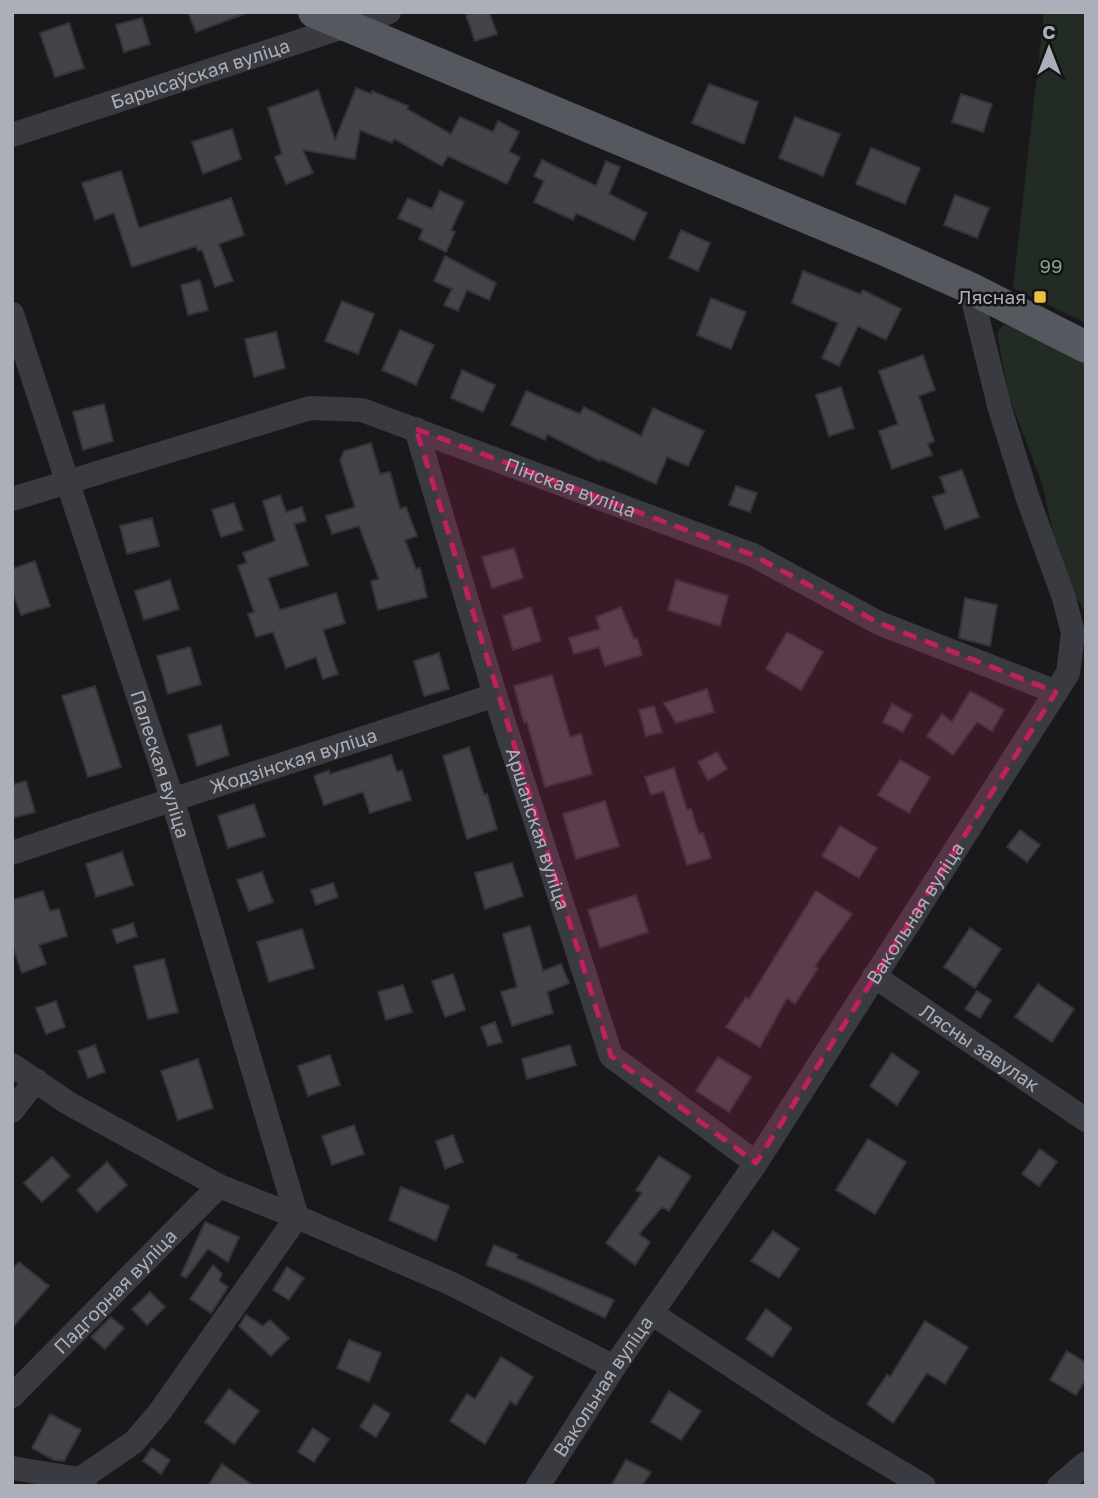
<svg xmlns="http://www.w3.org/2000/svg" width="1098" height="1498" font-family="'Golos Text',sans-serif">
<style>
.green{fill:#232b25}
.building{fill:#444448;stroke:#343337;stroke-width:2}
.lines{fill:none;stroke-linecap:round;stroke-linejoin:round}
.minor{stroke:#3a3b40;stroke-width:24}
.major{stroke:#56585f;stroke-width:32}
.marked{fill:#c12060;fill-opacity:0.2;stroke:#c12060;stroke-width:5;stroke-dasharray:14 9;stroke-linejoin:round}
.poi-dot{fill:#ecbf40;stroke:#141416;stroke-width:2.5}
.labels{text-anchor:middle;stroke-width:5;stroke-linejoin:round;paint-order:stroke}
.street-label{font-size:19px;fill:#acafba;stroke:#141416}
.park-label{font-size:19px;fill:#84a588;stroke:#141416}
.poi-label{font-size:19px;fill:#acafba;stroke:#141416;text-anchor:end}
</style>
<rect width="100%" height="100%" fill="#19191b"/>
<path class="green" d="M1044,12H1086V323L1013,288Z
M1003,325L1015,326L1086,359V613L1071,589L1057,549L1042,483L1009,397L997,333Z"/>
<path class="building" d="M188,12H244V14L196,32Z
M474,12H489L497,34L475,41L466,15Z
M142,18L150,44L124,52L116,25Z
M69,23L84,68L55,77L40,33Z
M709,84L758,102L744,144L692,123Z
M356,88L371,94L372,91L408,106L407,109L451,134L460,117L493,132L498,121L519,132L509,152L520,157L507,184L448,156L442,166L394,139L392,143L360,130L355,159L303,150L313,173L286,184L275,157L282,154L268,108L318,90L335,140Z
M961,94L992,104L983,132L952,122Z
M795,117L840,134L823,176L779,158Z
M232,129L241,159L203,174L192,142Z
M871,148L920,168L905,204L856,184Z
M542,160L596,186L606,161L620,167L609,194L647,213L634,240L576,213L573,220L534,202L544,181L534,176Z
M121,171L139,228L231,198L244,235L219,244L233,281L215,287L202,250L198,251L196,246L132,267L114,213L95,220L82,183Z
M440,191L464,202L451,230L455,232L446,252L419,239L423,229L398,218L408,198L432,209Z
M955,195L989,208L977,238L944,225Z
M681,230L710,243L698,271L669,258Z
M445,256L496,283L489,300L467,290L458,311L444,305L452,289L434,281Z
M803,271L860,294L863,290L901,309L886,340L858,326L839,366L822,358L838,323L792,303Z
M200,280L208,310L188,315L181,285Z
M711,298L746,312L731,349L697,335Z
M342,301L374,314L358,354L325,341Z
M400,330L434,345L416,385L382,370Z
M276,332L285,368L254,377L245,339Z
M923,355L935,390L919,396L934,441L928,444L932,455L892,469L879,431L898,424L879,371Z
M462,370L495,385L483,412L451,398Z
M841,387L854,428L829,436L816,395Z
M526,391L580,414L584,407L641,436L653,408L704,431L688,466L667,457L656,484L601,459L600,461L547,434L545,440L511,425Z
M104,404L113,441L83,450L73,412Z
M371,443L380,474L390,472L400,509L406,507L417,536L405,540L416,569L420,568L427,597L378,610L371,581L379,579L359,526L332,534L326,516L355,507L340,460L344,451Z
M962,470L979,517L945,529L933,497L946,493L940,477Z
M736,486L757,493L750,512L729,505Z
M280,495L286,512L302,507L306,521L294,524L308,565L268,578L280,610L336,593L345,623L323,630L338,674L323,679L316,657L286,668L273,632L256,637L248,614L254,612L238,566L247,563L243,553L275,541L263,501Z
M234,503L243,530L221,537L212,510Z
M152,518L159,546L127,554L120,526Z
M514,548L523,578L492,588L482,557Z
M35,561L50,606L21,615L12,590V569Z
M170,580L179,609L144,620L135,591Z
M676,580L728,596L720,626L668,610Z
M965,598L997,605L990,646L959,638Z
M531,607L541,641L513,650L503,616Z
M621,607L634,639L637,638L642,655L605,666L599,647L574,654L569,638L600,629L596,617Z
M787,632L823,652L801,690L766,669Z
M190,647L201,684L168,694L157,656Z
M439,653L449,689L424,696L414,661Z
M552,675L570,737L581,734L592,774L545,787L527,722L524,723L514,686Z
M95,686L121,767L88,777L62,696Z
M707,689L714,712L676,723L664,703Z
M970,691L1004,710L992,731L977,722L953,755L927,736L942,714L952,722Z
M892,704L912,715L903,732L883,722Z
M654,706L662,732L646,736L639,710Z
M221,725L229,755L197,766L188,735Z
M469,747L484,795L487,794L497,829L467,839L443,756Z
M717,752L727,769L708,780L698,762Z
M391,755L397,772L402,770L411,800L370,813L363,792L324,805L314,776L329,770L330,774Z
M900,760L930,777L909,813L878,795Z
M674,768L687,810L691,809L699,834L703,833L711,858L687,865L664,791L651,795L645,777Z
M26,781L35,812L12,818V785Z
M605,801L619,846L576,859L563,814Z
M254,804L265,836L228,848L218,816Z
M840,826L877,848L859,878L822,856Z
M1020,830L1040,845L1027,862L1007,847Z
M122,852L133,885L96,897L86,864Z
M512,863L523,896L485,909L475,873Z
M262,872L273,902L249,911L237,880Z
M333,883L338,897L316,905L311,890Z
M43,891L50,911L59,909L67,936L39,945L46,964L22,973L12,945V900Z
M816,891L852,914L815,966L818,968L795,1004L787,998L760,1047L726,1027L746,997L749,999Z
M636,895L648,932L600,948L588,910Z
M133,923L137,936L117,943L112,930Z
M530,926L543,971L561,964L569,983L547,992L553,1013L512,1026L501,992L517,987L503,934Z
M970,928L1001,949L975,988L944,967Z
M302,929L314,968L269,982L257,942Z
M164,959L178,1012L148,1019L134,966Z
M453,974L465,1010L445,1017L432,981Z
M1038,984L1074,1009L1052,1042L1015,1017Z
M403,985L412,1012L386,1020L378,992Z
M977,991L991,1000L980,1018L965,1009Z
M56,1001L65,1027L46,1034L36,1008Z
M495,1022L502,1042L488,1046L481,1027Z
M95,1045L105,1072L88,1078L78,1051Z
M570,1045L576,1065L527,1079L522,1059Z
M892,1053L919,1072L897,1105L870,1086Z
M330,1055L340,1085L308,1096L298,1066Z
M718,1057L751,1077L729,1112L696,1091Z
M198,1059L213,1108L178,1120L161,1071Z
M354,1125L364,1154L332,1165L322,1136Z
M453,1135L463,1162L445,1169L436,1141Z
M868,1139L906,1162L875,1214L836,1190Z
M1040,1149L1057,1162L1039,1186L1022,1174Z
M659,1156L691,1176L669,1211L662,1207L639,1234L650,1242L635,1265L606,1243L642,1193L636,1190Z
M52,1157L70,1176L42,1202L24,1183Z
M107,1162L127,1185L97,1212L77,1190Z
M401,1187L449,1206L436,1241L389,1220Z
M205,1222L239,1237L228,1262L208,1249L186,1278L181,1275Z
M773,1231L799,1249L779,1278L751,1261Z
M494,1245L518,1255L516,1258L614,1300L605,1318L529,1282L486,1265Z
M19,1262L49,1286L12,1328V1269Z
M213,1265L222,1274L219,1281L228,1287L211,1313L190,1299Z
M287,1267L304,1278L289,1300L273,1290Z
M150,1292L165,1307L147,1325L132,1309Z
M766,1309L792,1328L772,1357L746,1339Z
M246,1315L263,1326L270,1320L289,1338L271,1356L239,1326Z
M111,1317L124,1328L105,1349L91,1337Z
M925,1321L968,1347L945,1384L927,1373L893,1423L867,1404L887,1375L890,1377Z
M349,1340L381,1353L369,1382L337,1368Z
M1067,1351L1086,1363V1379L1076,1395L1050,1380Z
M501,1357L533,1377L516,1405L510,1401L485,1444L450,1421L467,1394L475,1399Z
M229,1389L259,1411L234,1444L205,1422Z
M669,1391L701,1411L681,1440L651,1422Z
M374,1404L390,1414L376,1437L360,1427Z
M50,1414L81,1430L64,1461L54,1460L32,1448Z
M313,1428L329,1439L314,1462L298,1452Z
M152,1448L170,1460L161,1474L143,1461Z
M626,1460L651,1472L642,1486H611Z
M222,1464L254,1486H208Z"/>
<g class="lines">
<g class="minor">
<path id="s1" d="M12,135L389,12"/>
<path id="s2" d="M12,314L172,798L297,1217L159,1413L134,1442L80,1479"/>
<path id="s3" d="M416,429L495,695L611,1056L756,1163"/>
<path id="s4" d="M12,499L310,408L362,410L753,555L879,623L1056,692"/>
<path id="s5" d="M12,853C172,798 334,749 495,695"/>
<path id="s6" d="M874,976L1086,1120"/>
<path d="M12,1065L68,1103L219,1186L297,1217L452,1284L614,1367"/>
<path d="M12,1111L36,1080"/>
<path d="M651,1313L823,1426L924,1486"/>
<path id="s7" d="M12,1396L219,1186"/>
<path d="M12,1468L80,1479L86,1486"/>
<path id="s8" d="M538,1486L614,1367L756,1163L1068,673L1073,633L1064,598L1028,499L1000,409L970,288"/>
<path d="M1059,1486L1086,1463"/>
</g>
<path class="major" d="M314,12L880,248L970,288L1086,347"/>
</g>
<path class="marked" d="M416,429L753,555L879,623L1056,692L756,1163L611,1056Z"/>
<rect class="poi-dot" x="1033" y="290" width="14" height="14" rx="3.5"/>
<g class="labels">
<g class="street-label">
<text dy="7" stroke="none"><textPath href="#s1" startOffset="198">Барысаўская вуліца</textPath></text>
<text dy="7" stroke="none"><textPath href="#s4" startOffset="586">Пінская вуліца</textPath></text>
<text dy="7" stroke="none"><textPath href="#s5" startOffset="296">Жодзінская вуліца</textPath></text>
<text dy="7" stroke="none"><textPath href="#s2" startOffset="474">Палеская вуліца</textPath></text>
<text dy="7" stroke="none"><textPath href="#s3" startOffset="418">Аршанская вуліца</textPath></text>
<text dy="7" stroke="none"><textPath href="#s8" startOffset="686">Вакольная вуліца</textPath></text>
<text dy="7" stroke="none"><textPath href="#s6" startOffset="128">Лясны завулак</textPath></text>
<text dy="7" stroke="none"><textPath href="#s7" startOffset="147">Падгорная вуліца</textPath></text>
<text dy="7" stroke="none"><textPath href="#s8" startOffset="119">Вакольная вуліца</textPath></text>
</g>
<g class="park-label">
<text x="1051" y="273">99</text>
</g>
<g class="poi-label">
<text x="1026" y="304">Лясная</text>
</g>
</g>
<rect width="1098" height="1498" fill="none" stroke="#acafba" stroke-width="28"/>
<g transform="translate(1049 49)" stroke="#141416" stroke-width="5" paint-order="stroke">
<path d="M0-5L12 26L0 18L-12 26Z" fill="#acafba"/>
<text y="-10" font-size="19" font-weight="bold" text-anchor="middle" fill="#acafba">С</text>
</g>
</svg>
